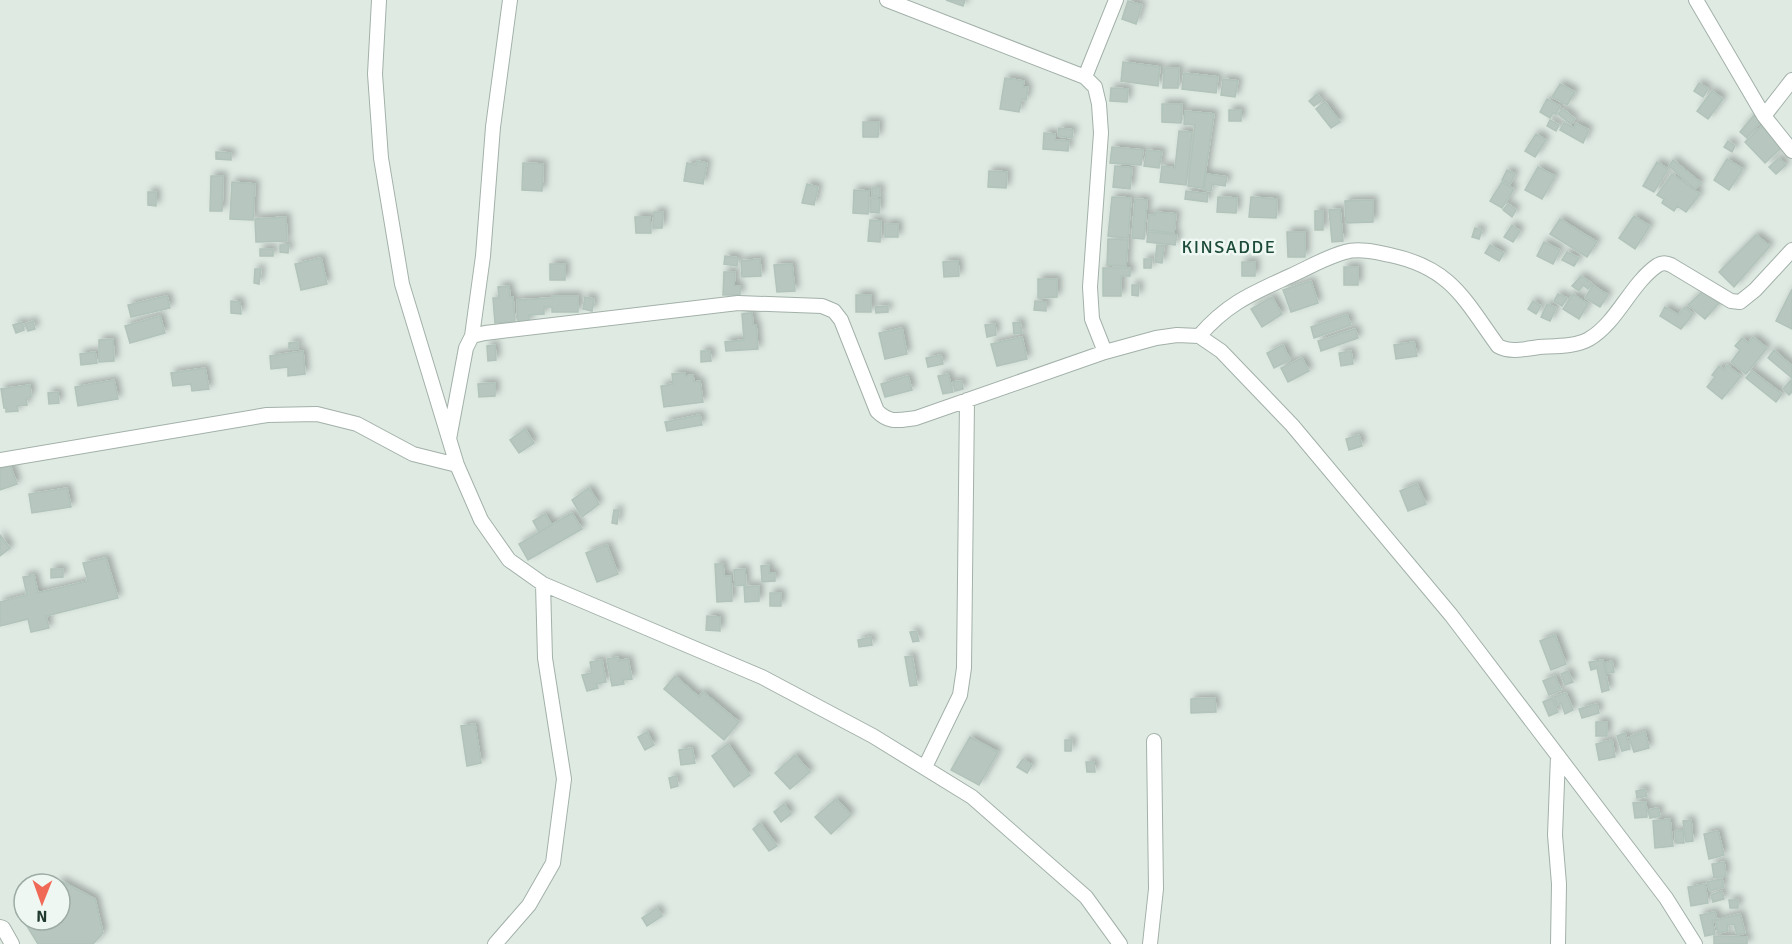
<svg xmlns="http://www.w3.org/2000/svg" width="1792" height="944" font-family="Signika,sans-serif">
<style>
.building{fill:#b7c7bf;stroke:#b1c3ba;stroke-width:1.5;filter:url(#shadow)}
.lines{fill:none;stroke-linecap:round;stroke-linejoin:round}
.street-casing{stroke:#a2b1a9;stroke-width:16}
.street{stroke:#fff;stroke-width:14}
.labels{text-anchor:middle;stroke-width:5;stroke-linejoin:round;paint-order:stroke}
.quarter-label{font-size:18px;letter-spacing:1.5px;fill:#1c4b3a;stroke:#eff7f2}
</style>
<defs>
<filter id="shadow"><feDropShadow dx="4" dy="-4" stdDeviation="3" flood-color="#0004"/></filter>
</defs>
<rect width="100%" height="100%" fill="#dfeae3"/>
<path class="building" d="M946,0H965L963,6Z
M1128,1L1142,5L1136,24L1122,19Z
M1123,62L1160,67L1158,86L1121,81Z
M1164,68H1179L1178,88H1163Z
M1184,73L1218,77L1216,93L1182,89Z
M1005,78L1024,81L1023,87H1028L1026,100L1022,99L1019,112L1000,109Z
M1223,79L1238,81L1235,97L1221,95Z
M1699,83L1708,89L1703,97L1694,91Z
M1560,84L1575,92L1567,105L1552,97Z
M1111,88L1128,89L1127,102L1110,101Z
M1712,91L1723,99L1708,119L1697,111Z
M1317,94L1322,100L1314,106L1309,101Z
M1547,99L1560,106L1556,114L1553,113L1550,118L1540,112Z
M1325,102L1340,122L1331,128L1316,109Z
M1162,104H1182L1181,123L1162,122Z
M1563,109L1575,119L1571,124L1558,114Z
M1229,110H1241V121H1229Z
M1185,111L1214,114L1203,188L1188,186L1195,125L1184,124Z
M1754,115L1761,121L1747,138L1740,132Z
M1550,120L1559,125L1556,131L1547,126Z
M863,122H879L878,137H863Z
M1564,123L1574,128L1576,123L1589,130L1583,143L1560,130Z
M1762,126L1782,147L1765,163L1745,142Z
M1059,128L1073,130L1072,138L1058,136Z
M1179,131L1192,132L1186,185L1160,182L1162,166L1175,168Z
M1044,133L1055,134V140L1069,141L1068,151L1043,149Z
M1536,134L1546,140L1535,157L1525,151Z
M1728,141L1735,146L1732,152L1724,147Z
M1112,147L1143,150L1141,165L1110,163Z
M1147,150L1162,152L1159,168L1144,166Z
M216,152L231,153V160L216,159Z
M1779,158L1786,165L1776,174L1769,167Z
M1727,159L1743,169L1729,190L1714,180Z
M1673,160L1701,183L1695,189L1669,166Z
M697,161L707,163L703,184L684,181L687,163L696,165Z
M1657,162L1668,169L1654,192L1643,186Z
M523,163L543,164L542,191L522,190Z
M1115,166L1132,168L1130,189L1113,187Z
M1538,167L1555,176L1542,199L1525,190Z
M1507,170L1515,174L1510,184L1502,180Z
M989,171L1007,172L1006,188L988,187Z
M1206,174L1227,177L1225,186L1212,184L1211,191L1204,190Z
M1672,174L1700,194L1686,212L1677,206L1674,211L1662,203L1664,199L1657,195Z
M211,176H223L222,211H210Z
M232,182L255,184L253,220L230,219Z
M1502,182L1514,189L1502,208L1490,201Z
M807,184L818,187L814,205L802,203Z
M872,188H880V196H872Z
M854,190L869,191L868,214L853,213Z
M1186,191L1208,194L1207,202L1185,199Z
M148,192H156V206L148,205Z
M1112,197L1131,198L1128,238L1108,236Z
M1218,197L1237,198L1236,213L1217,212Z
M1251,197L1277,199L1276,218L1249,217Z
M871,198L880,199L879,213L870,212Z
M1135,199L1147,200L1144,239L1132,238Z
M1373,200V222L1346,223L1345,201Z
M1508,204L1516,210L1512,217L1503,210Z
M1340,209L1343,241L1332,242L1329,210Z
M1315,211H1323V230H1315Z
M654,212H663L662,228H653Z
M1155,212L1176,214L1174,233L1148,230L1149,215H1155Z
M1634,216L1650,226L1635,249L1619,238Z
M286,217L287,241L256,242L255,219Z
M635,217H650L651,233H636Z
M1560,219L1597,242L1587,257L1550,234Z
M870,220L881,221L880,242L868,241Z
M885,224H898V237H885Z
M1512,225L1520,231L1513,242L1504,237Z
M1475,228L1482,230L1479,239L1472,237Z
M1148,232L1177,235L1175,245L1147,242Z
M1287,232H1305V257H1288Z
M1756,235L1770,246L1734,287L1719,272Z
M1108,239L1128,240L1126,266L1107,265Z
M1544,242L1560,250L1553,264L1537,256Z
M280,245H289L288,253L280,252Z
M1157,245L1164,246L1162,263L1155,262Z
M1490,245L1504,253L1499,261L1485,253Z
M260,249H273V256H260Z
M1567,252L1579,258L1574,266L1562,260Z
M725,256L738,258L737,266L724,264Z
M321,258L327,284L301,290L295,264Z
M760,259L761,276L742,277L741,261Z
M1144,259H1152L1151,268H1144Z
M958,261L959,276L944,277L943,262Z
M1242,262H1255V276H1242Z
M550,264H565V280H550Z
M792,264L795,291L777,292L774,265Z
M1344,267H1358V285H1344Z
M1103,268H1130V276H1121V296H1103Z
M255,269H261L259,284L254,283Z
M724,272H735L734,286H740V295H723Z
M1581,276L1592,284L1588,289L1583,285L1579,291L1572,286Z
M1038,279H1057V297L1038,298Z
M1311,281L1318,303L1291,312L1283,290Z
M1132,285H1139L1138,296L1132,295Z
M1593,285L1608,295L1600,307L1585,298Z
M509,286L510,297H513L515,322L495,323L493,298H499L498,287Z
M1792,289V329L1776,321Z
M1704,290L1719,303L1705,319L1688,305Z
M1558,294L1567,298L1562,306L1554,301Z
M1573,294L1588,304L1579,319L1563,309Z
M856,295H871V312H856Z
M167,296L170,308L131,317L128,305Z
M552,296H578V312H552V307H544V314L529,315V322H518L517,300L552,298Z
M585,297L594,299L592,311L583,309Z
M1272,297L1282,314L1262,327L1251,309Z
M231,301L240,302L241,314L231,313Z
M1035,301L1046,302V311L1034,310Z
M1533,301L1541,306L1536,314L1528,309Z
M1547,304L1556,308L1550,321L1541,317Z
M888,306V312L876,313L875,307Z
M1665,307L1678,315L1685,307L1693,314L1681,329L1660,316Z
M752,313L753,325H756L758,349L726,351L725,342L744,340L742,314Z
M1347,315L1351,325L1314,338L1311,327Z
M160,316L165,333L130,343L125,326Z
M33,321L35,329L28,331L25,324Z
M22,322L24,330L16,333L13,325Z
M1020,322L1022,333L1014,334L1013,323Z
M995,324L996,335L987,337L985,325Z
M902,328L907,354L885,359L879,333Z
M1355,329L1358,338L1321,351L1318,341Z
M1022,337L1027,359L997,366L991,344Z
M1753,337L1767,348L1746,374L1731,362L1740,350L1735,346L1742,338L1748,343Z
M113,339L114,361L99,362V340Z
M298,342V349H289V343Z
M1414,342L1417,356L1396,359L1394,345Z
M495,345L496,360L488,361L487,346Z
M1283,345L1290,360L1274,368L1267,353Z
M1774,350L1792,366V378L1768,358Z
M303,351L305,374L288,376V367L271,369L270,356Z
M701,351H710L711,361L701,362Z
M1351,351L1353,364L1341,366L1339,353Z
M95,352L97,363L81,365L80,354Z
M941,355L943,364L928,367L926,358Z
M1302,358L1309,371L1288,382L1281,368Z
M1727,365L1741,376L1722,399L1707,387L1715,377L1712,375L1719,366L1724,370Z
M205,368L209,389L192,391L191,384L173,386L171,373Z
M1752,371L1782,394L1776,402L1746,378Z
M685,373V376L693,375L694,382L700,381L703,402L664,407L661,386L673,384L672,374Z
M948,374L953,392L943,394L938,376Z
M908,376L912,390L885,397L881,384Z
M114,380L118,399L78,406L75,387Z
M1791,380L1792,392L1789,395L1783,389Z
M962,381L963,389L955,391L953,382Z
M495,383V396L479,397L478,384Z
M30,385L31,397L26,398L27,405L17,406L18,411L6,412V408H4L1,389Z
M58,392L59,403L49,404L48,393Z
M700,415L702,425L667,431L665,422Z
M525,429L534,443L519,453L510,440Z
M1359,435L1362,446L1349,450L1346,439Z
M10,465L17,484L0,490V469Z
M1417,484L1426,504L1408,511L1400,491Z
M67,488L71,507L32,513L29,494Z
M589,488L599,504L582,517L572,500Z
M614,510H619L617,524L612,523Z
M572,513L582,529L528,560L519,544Z
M545,514L552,525L539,532L533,521Z
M0,535L10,548L0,556Z
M607,545L618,574L597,582L586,553Z
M106,558L118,598L46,616L49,628L31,632L28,619L0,626V602L27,595L23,577L34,575L38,593L88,581L83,563Z
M715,564H723L724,576H731L732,601L717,602Z
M769,565V573H775V581L762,582L761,566Z
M51,569H63V577L51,578Z
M745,569L746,585L735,586L734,570Z
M759,586V601L745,602L744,587Z
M770,593H781V606H770Z
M707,616L720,617V631L706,630Z
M916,631L919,641L913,642L910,632Z
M1555,635L1566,664L1551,670L1540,641Z
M871,637L872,645L859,647L858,640Z
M912,656L917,685L910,686L905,657Z
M618,657L619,661L628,659L632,679L623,680L624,684L612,686L607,659Z
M602,660L606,682L596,684L598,688L587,691L582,675L592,673L590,662Z
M1603,660L1609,690L1602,692L1597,668L1591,670L1589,662Z
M1612,661L1614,672L1607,673L1605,663Z
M1568,671L1573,682L1565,685L1561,674Z
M675,676L699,697L703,692L739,722L724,740L664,689Z
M1555,676L1561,690L1549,695L1543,681Z
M1566,693L1573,710L1565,714L1561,703L1557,705L1554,697Z
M1215,698L1216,712L1191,713V699Z
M1552,698L1558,712L1549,716L1543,702Z
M1597,704L1599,713L1582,718L1579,709Z
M1596,722H1607V736H1596Z
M475,724L481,763L467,766L461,726Z
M647,732L654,745L645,750L638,737Z
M1645,732L1649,748L1634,752L1629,737Z
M1625,733L1630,749L1622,751L1617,736Z
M970,737L998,752L979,785L951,770Z
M1065,740H1072L1071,751H1065Z
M1612,740L1615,757L1599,760L1596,744Z
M728,744L750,775L734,787L712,756Z
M692,748L695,763L681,765L679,750Z
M795,755L810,772L790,789L775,773Z
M1023,759L1032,765L1027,773L1017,767Z
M1086,762H1094L1095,772H1087Z
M676,776L678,786L671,788L669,778Z
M1645,789L1647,796L1637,798L1636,791Z
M836,799L851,815L831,834L815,817Z
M1646,802L1647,817L1635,818L1633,803Z
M784,804L791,814L781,822L774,812Z
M1658,808L1660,816L1650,818L1648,810Z
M1670,819L1673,846L1655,848L1653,821Z
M1691,820L1693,841L1686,842L1683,821Z
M760,823L777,846L769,851L753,829Z
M1675,831H1683L1684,843H1676Z
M1718,831L1724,855L1709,859L1704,834Z
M1724,862L1726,876L1714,878L1712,864Z
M1722,879L1724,887L1710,891L1707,882Z
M61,881L95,899L103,933L93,944H38L22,918L24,915V920H60V884H56Z
M1705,884L1708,903L1691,906L1688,887Z
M1722,891L1724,899L1713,902L1711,895Z
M1729,900H1738V908H1730Z
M657,908L662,916L647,926L642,918Z
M1715,912L1717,920L1740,914L1745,933L1737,935L1734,924L1727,925L1728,931L1718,933L1715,920H1712L1715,934L1705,936L1700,915Z
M1714,936L1747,937V944H1714Z"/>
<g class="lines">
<defs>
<path id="street" d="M379,0L375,74L381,158L402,284L457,465L481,520L509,560L543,584L762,677L873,736L972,797L1086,897L1120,944
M887,0L1085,77L1095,87L1099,104L1101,133L1090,287L1092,319L1105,352
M1696,0L1764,116L1792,151
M1085,77L1116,0
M1764,116L1792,80
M472,336L485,333L738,303L822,306L834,311L841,320L877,411C890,424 899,420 916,418L1105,352L1156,338L1177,335L1199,336L1221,351L1292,425L1451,615L1666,898L1695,944
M1199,336C1228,303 1251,294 1290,276C1308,268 1326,257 1345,252C1358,248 1376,252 1390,255C1451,268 1464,299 1498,346C1510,353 1525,349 1539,347C1554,346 1575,347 1589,339C1617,323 1631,283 1658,265C1663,262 1667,263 1671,265L1731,301L1740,302L1755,290L1792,250
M449,439L466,348L472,336L483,256L493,127L510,0
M0,460L267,415L317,414L357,424L413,454L457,465
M1558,756L1555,835L1559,884L1558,944
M925,767L960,695L964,668L967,400
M0,927L3,928L12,944
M495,944L529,905L553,863L564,779L545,658L543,584
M1150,944L1156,889L1154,741"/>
</defs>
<use href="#street" class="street-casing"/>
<use href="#street" class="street"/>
</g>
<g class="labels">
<g class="quarter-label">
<text x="1229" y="253">KINSADDE</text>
</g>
</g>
<g transform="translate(42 902) rotate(181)"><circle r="28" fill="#eff7f2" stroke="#9caba4" stroke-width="1.5"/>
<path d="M0-4.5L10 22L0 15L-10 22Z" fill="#f06956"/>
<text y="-9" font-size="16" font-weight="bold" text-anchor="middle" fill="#20392f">N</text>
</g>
</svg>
